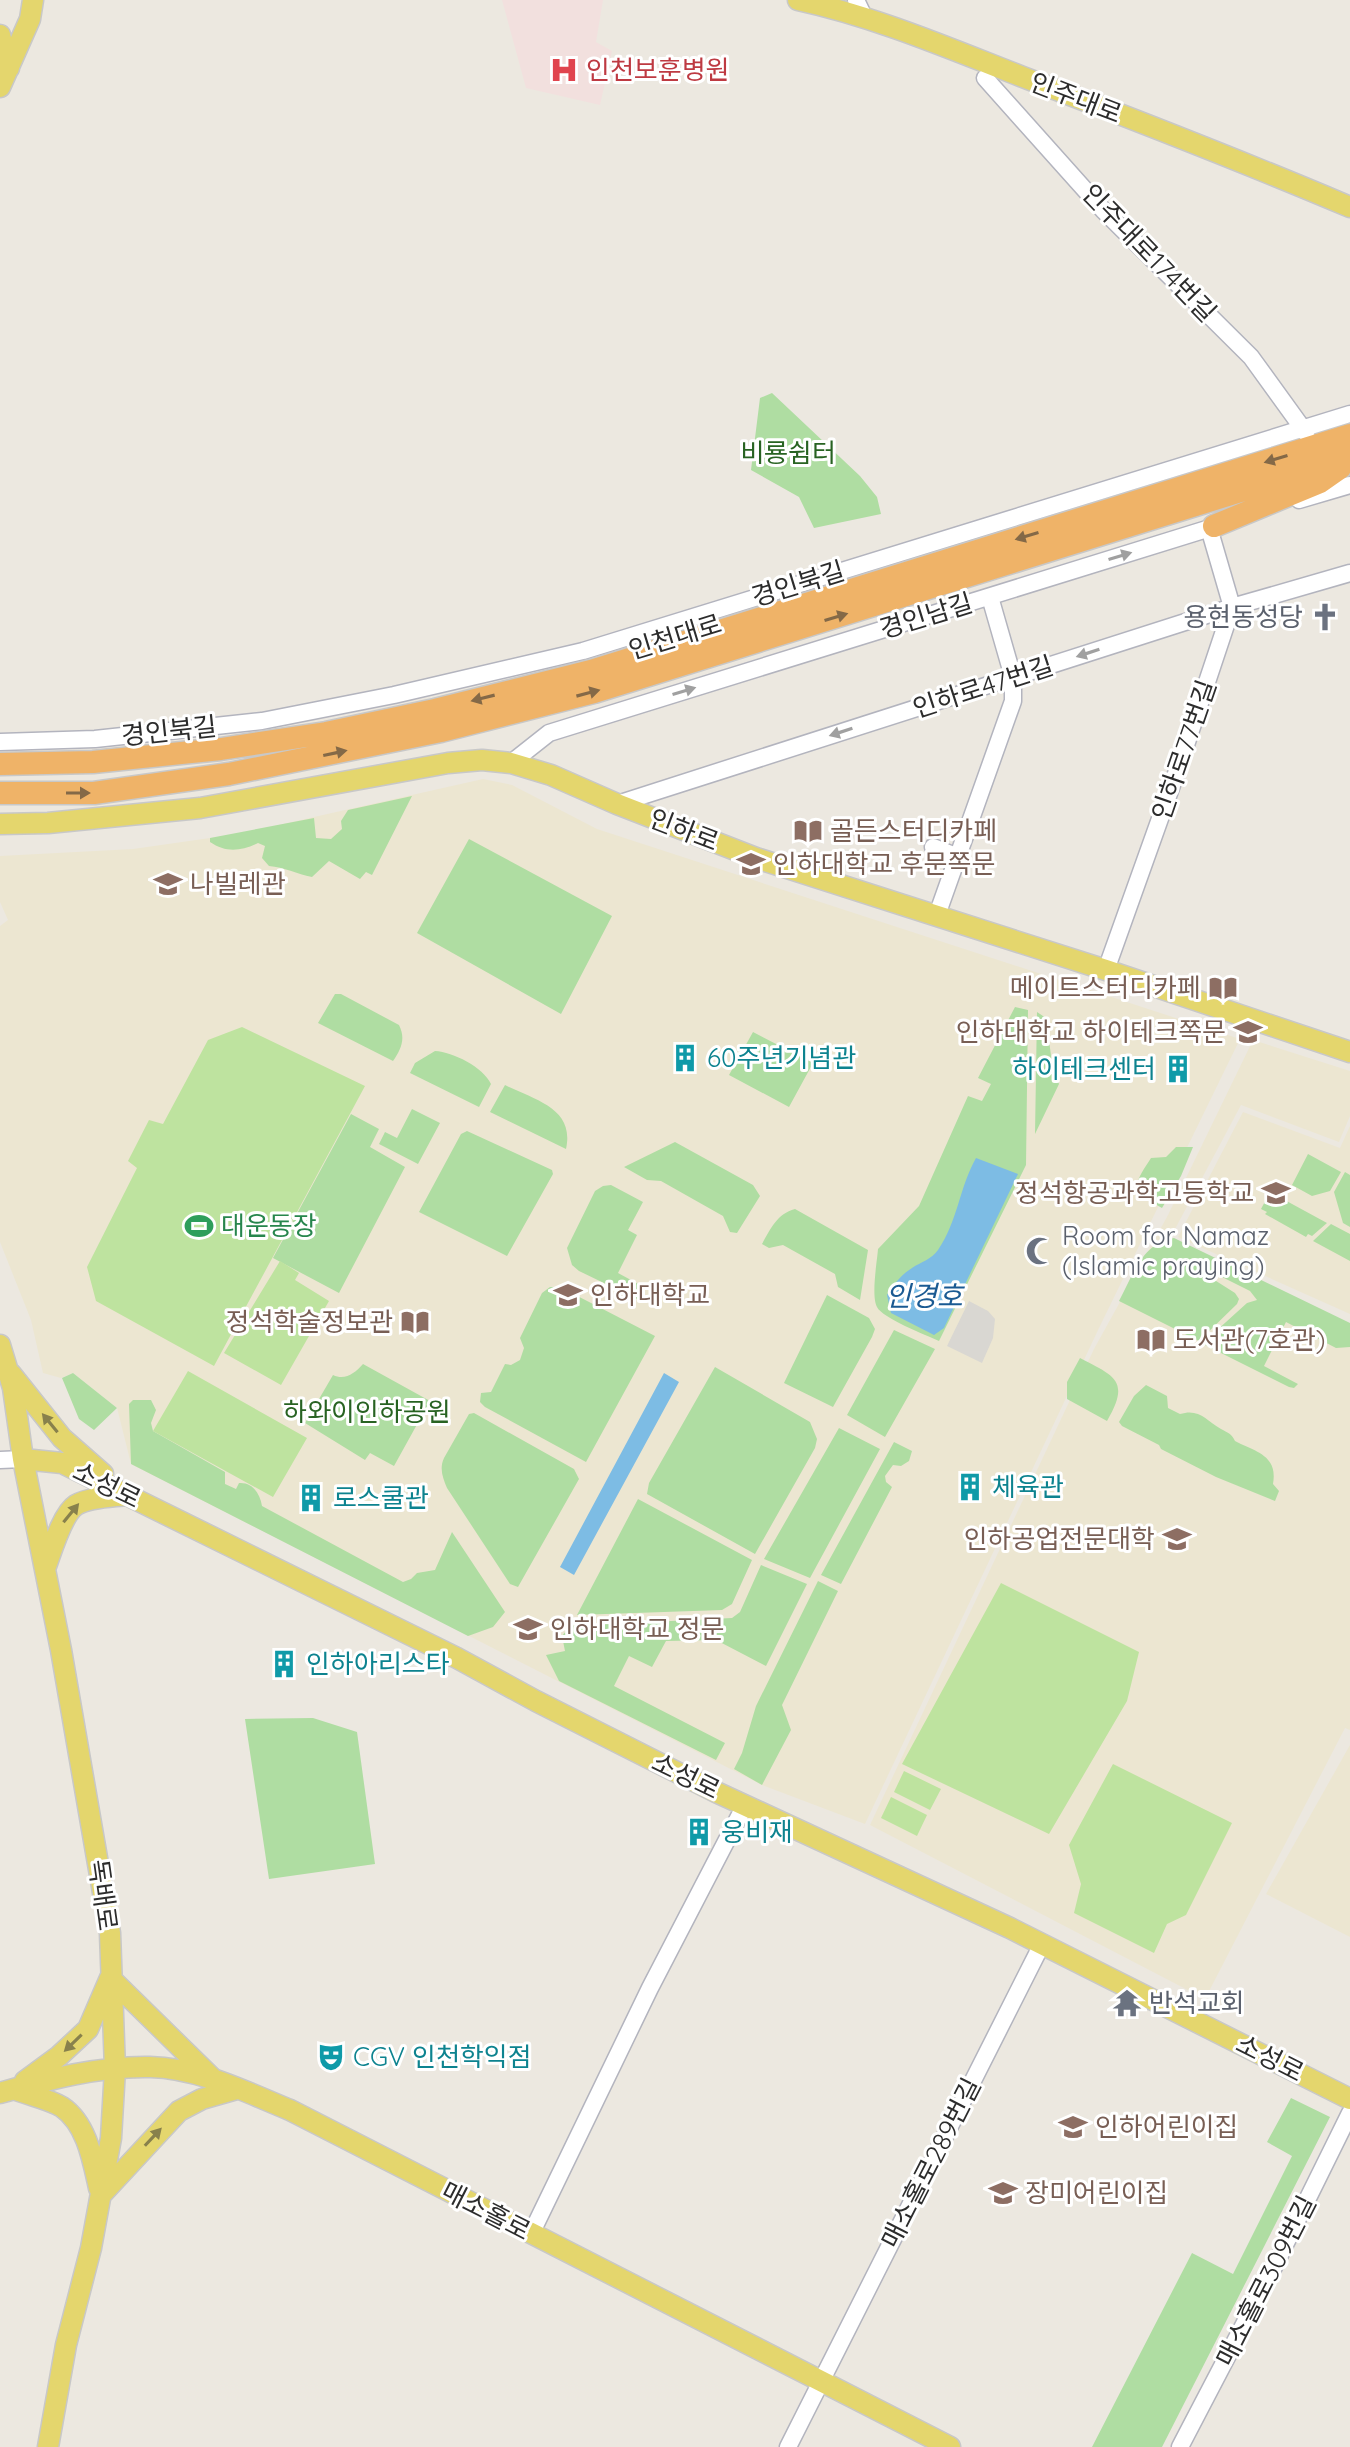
<svg xmlns="http://www.w3.org/2000/svg" width="1350" height="2447" font-family="Quicksand,'Noto Sans KR',sans-serif">
<style>
.education{fill:#ece6d1}
.medical{fill:#f2e0de}
.green{fill:#afdda2}
.pitch{fill:#bee39f}
.plaza{fill:#d9d7d2}
.water{fill:#7dbce4}
.lines{fill:none;stroke-linecap:round;stroke-linejoin:round}
.minor-casing{stroke:#b3b4be;stroke-width:19}
.major-casing{stroke:#c8c8c8;stroke-width:23}
.highway-casing{stroke:#c8c8c8;stroke-width:25}
.minor{stroke:#fff;stroke-width:16}
.major{stroke:#e4d66d;stroke-width:20}
.highway{stroke:#efb368;stroke-width:22}
.oneway{fill:#846947}
.oneway2{fill:#a0a0a0}
.oneway3{fill:#88814c}
.labels{text-anchor:middle;stroke-width:6;stroke-linejoin:round;paint-order:stroke}
.health-label{font-size:26px;fill:#be3a42;stroke:#fff;text-anchor:start}
.street-label{font-size:26px;fill:#2c2c2c;stroke:#fff}
.park-label{font-size:26px;fill:#286322;stroke:#fff}
.worship-label{font-size:26px;fill:#5b616d;stroke:#fff;text-anchor:start}
.education-label{font-size:26px;fill:#785e54;stroke:#fff;text-anchor:start}
.culture-label{font-size:26px;fill:#0d838f;stroke:#fff;text-anchor:start}
.leisure-label{font-size:26px;fill:#27864d;stroke:#fff;text-anchor:start}
.water-label{font-size:28px;font-style:italic;fill:#1a5a92;stroke:#fff}
</style>
<rect width="100%" height="100%" fill="#ece8e0"/>
<path class="education" d="M483,779L512,785L597,829L1240,1039L1099,1328L865,1824L762,1785L131,1464L117,1408L73,1373L61,1378L43,1373L31,1320L0,1242V926L8,920L0,902V856L133,849L238,834Z
M1253,1040L1350,1071V1116L1339,1142L1241,1105L1166,1246L1350,1342V1730L1345,1728L1205,1999L870,1825L1094,1349L1168,1215Z
M1243,1112L1340,1148L1350,1126V1314L1178,1237Z
M1350,1745V1937L1266,1894Z"/>
<path class="medical" d="M502,0H603L596,42L612,51L600,105L526,88Z"/>
<path class="green" d="M772,393L860,476L877,497L881,514L814,528L799,497L751,470L760,398Z
M412,796L372,875L366,872L360,879L329,861L312,877C297,874 284,867 269,866L262,858L265,846L258,843C241,851 226,853 210,842V838L314,818L316,838L331,839L342,829L341,821L348,810Z
M469,839L612,916L561,1014L417,933Z
M335,994H341L399,1025C406,1039 401,1049 393,1061L318,1023Z
M1015,1007L1028,1010L1026,1165L939,1341C926,1335 882,1318 877,1307C871,1296 877,1262 878,1249L919,1206L968,1096L982,1101L991,1084L978,1078Z
M1037,1012L1046,1018L1052,1063L1059,1084L1035,1134Z
M753,1032L813,1063L789,1107L729,1075Z
M435,1051C453,1052 483,1067 491,1084L479,1107L410,1073L415,1063Z
M505,1085C535,1100 575,1108 566,1149L490,1112Z
M412,1109L440,1123L418,1164L379,1144L385,1132L397,1138Z
M351,1114L379,1129L370,1147L405,1167L339,1293L273,1258Z
M467,1131L552,1170L553,1174L507,1256L419,1212L461,1134Z
M675,1142L753,1185L760,1196L737,1233L730,1232L723,1216L661,1181L647,1180L624,1167Z
M1176,1147H1193L1181,1176L1162,1208L1139,1195C1133,1181 1144,1170 1151,1158L1166,1157Z
M1308,1154L1341,1172L1330,1191L1312,1196L1292,1185Z
M1345,1172L1350,1175V1227L1343,1223L1334,1192Z
M611,1185L643,1202L628,1230L637,1235L618,1273L642,1286L637,1299L579,1271L572,1265L567,1248L595,1191L603,1186Z
M1270,1192L1327,1223L1312,1236L1308,1234L1306,1237L1265,1214L1267,1212L1261,1209Z
M795,1209L868,1250L860,1300L838,1287L835,1274L783,1245L769,1248L762,1244C771,1228 777,1214 795,1209Z
M1331,1224L1350,1234V1261L1313,1241Z
M1174,1238L1350,1323V1347L1336,1348L1286,1322L1264,1366L1298,1384L1294,1388L1289,1387L1205,1345V1341L1247,1303L1257,1300L1250,1291L1210,1271L1205,1274L1235,1293L1239,1299L1237,1304L1199,1341L1119,1301C1133,1275 1142,1243 1174,1238Z
M550,1287H560L655,1336L586,1462L485,1407L480,1402L481,1393L491,1392L505,1364L511,1365L520,1360L524,1348L520,1338L542,1293Z
M827,1295L869,1318L875,1329L872,1337L833,1407L784,1383Z
M894,1330L935,1349L885,1437L847,1415Z
M1080,1358C1114,1376 1131,1380 1107,1421L1067,1399V1382Z
M363,1364L430,1401L394,1466L370,1453L365,1460L305,1423L333,1375C345,1381 355,1373 363,1364Z
M715,1367L810,1422L817,1439L815,1448L755,1554L647,1494L649,1483Z
M73,1373L117,1408L94,1430L79,1419L62,1378Z
M1146,1385L1167,1396L1168,1408L1180,1414C1199,1408 1206,1420 1221,1429C1228,1433 1231,1433 1235,1441C1256,1452 1278,1455 1273,1484L1279,1491L1275,1501L1216,1477L1161,1449L1159,1445L1122,1426L1119,1422L1134,1396Z
M133,1400H151L156,1410L151,1423L153,1431L225,1472V1484L236,1489L239,1483C253,1482 260,1494 262,1506L403,1582L411,1579L417,1573L435,1570L452,1532L505,1612L493,1627L468,1636L131,1464L129,1404Z
M474,1413L574,1469L579,1479L518,1587L510,1584L447,1488C443,1478 439,1469 444,1458L469,1414Z
M839,1428L880,1449L810,1578L764,1559Z
M894,1442L912,1451L909,1461L901,1466L893,1465L885,1476L886,1482L892,1487L841,1584L821,1575Z
M638,1499L752,1560L732,1604L722,1610L577,1615Z
M761,1565L807,1584L766,1666L716,1640L666,1641L652,1667L629,1656L614,1686L725,1743L716,1760L559,1681L546,1655L565,1651L562,1636L570,1626L732,1618L740,1612Z
M818,1581L838,1591L782,1705L791,1730L762,1785L734,1769L742,1753L756,1706Z
M313,1718L357,1732L375,1864L269,1879L245,1719Z
M1291,2098L1330,2117L1162,2447H1092L1192,2253L1233,2274L1292,2156L1267,2142Z"/>
<path class="pitch" d="M242,1027L365,1086L214,1366L96,1301L87,1267L137,1168L128,1161L149,1120L163,1124L208,1040Z
M280,1261L299,1273L295,1280L329,1301L281,1385L224,1353Z
M188,1371L307,1438L273,1497L153,1431Z
M1001,1583L1139,1652L1127,1701L1049,1834L902,1764Z
M1113,1764L1232,1823L1186,1915L1167,1924L1154,1953L1074,1913L1081,1884L1069,1845Z
M904,1771L941,1789L930,1810L894,1792Z
M891,1797L927,1815L917,1836L881,1818Z"/>
<path class="plaza" d="M969,1301L988,1311L995,1319L993,1338L982,1363L947,1346Z"/>
<path class="water" d="M976,1158L1018,1174L944,1328L934,1335L891,1313L887,1295C894,1284 901,1275 912,1268C921,1262 932,1259 938,1250C958,1221 959,1188 976,1158Z
M664,1373L679,1382L574,1575L560,1567Z"/>
<g class="lines">
<defs>
<path id="minor" d="M856,0L865,19
M985,78L1103,210L1251,357L1306,433
M1299,500L1350,485
M0,742L95,739L262,721L394,695L583,651L1350,414
M511,763L549,733L1223,524
M617,804L1232,607L1350,573
M933,847L958,857
M937,915L1013,701V677L990,597
M1106,970L1182,757L1232,607L1209,528
M0,1460L23,1459
M531,2234L650,1988L745,1805
M788,2447L1042,1944
M1180,2447L1276,2263L1350,2113"/>
<path id="major" d="M798,0C877,17 953,50 1028,79C1136,120 1244,162 1350,207
M0,35L9,68
M0,87L30,19L33,0
M0,824L48,823L200,808L448,763L482,760L511,763L551,775L617,804L756,858L1106,970L1350,1052
M0,1345L13,1388L23,1459L61,1650L110,1933L115,2069L111,2138L91,2248L66,2345L48,2447
M11,1374L62,1438L103,1474
M23,1459L62,1463L457,1658L536,1701L716,1792L1010,1928L1350,2099
M45,1569C51,1553 62,1514 76,1505C90,1497 111,1497 127,1495
M25,2081L59,2056L88,2029L110,1978L212,2078
M14,2089C28,2095 49,2099 62,2107C87,2124 93,2161 99,2188
M0,2093C49,2079 99,2066 150,2067C199,2068 246,2092 290,2110L950,2447
M101,2195L179,2111L202,2099L237,2089"/>
<path id="highway" d="M1214,526L1320,482L1340,468
M0,764L93,762L221,749L326,733L435,710L591,671L1350,435
M0,793H94L229,774L441,731L594,692L1350,457"/>
</defs>
<use href="#minor" class="minor-casing"/>
<use href="#major" class="major-casing"/>
<use href="#highway" class="highway-casing"/>
<use href="#minor" class="minor"/>
<use href="#major" class="major"/>
<use href="#highway" class="highway"/>
</g>
<defs><path id="oneway-solid" d="M-6-.8H1V-3.2L6.5 0L1 3.2V.8H-6Z" transform="scale(2)"/></defs>
<g class="oneway">
<use href="#oneway-solid" transform="translate(1276 459) rotate(163)"/>
<use href="#oneway-solid" transform="translate(1027 536) rotate(163)"/>
<use href="#oneway-solid" transform="translate(836 617) rotate(-17)"/>
<use href="#oneway-solid" transform="translate(588 693) rotate(-15)"/>
<use href="#oneway-solid" transform="translate(483 698) rotate(166)"/>
<use href="#oneway-solid" transform="translate(335 753) rotate(-12)"/>
<use href="#oneway-solid" transform="translate(78 793)"/>
</g>
<g class="oneway2">
<use href="#oneway-solid" transform="translate(1120 556) rotate(-17)"/>
<use href="#oneway-solid" transform="translate(1088 653) rotate(162)"/>
<use href="#oneway-solid" transform="translate(684 691) rotate(-17)"/>
<use href="#oneway-solid" transform="translate(841 732) rotate(162)"/>
</g>
<g class="oneway3">
<use href="#oneway-solid" transform="translate(50 1423) rotate(-129)"/>
<use href="#oneway-solid" transform="translate(71 1513) rotate(-51)"/>
<use href="#oneway-solid" transform="translate(73 2043) rotate(136)"/>
<use href="#oneway-solid" transform="translate(153 2137) rotate(-47)"/>
</g>
<defs>
<symbol id="hospital-bare" viewBox="-9 -9 18 18"><path d="M-5-5h3v3.5h4V-5h3V5h-3V1.5h-4V5h-3Z" fill="#e0444e" stroke="#fff" stroke-width="2.5" paint-order="stroke"/></symbol>
<symbol id="church-bare" viewBox="-9 -9 18 18"><path d="M-1.2-6h2.4v3.5h3.3v2.4h-3.3V6h-2.4V-.1h-3.3v-2.4h3.3Z" fill="#6b7280" stroke="#fff" stroke-width="2.5" paint-order="stroke"/></symbol>
<symbol id="library-bare" viewBox="-9 -9 18 18"><path d="M-6-4Q-3-5.5-.7-3.5V5Q-3 3-6 4ZM6-4Q3-5.5 .7-3.5V5Q3 3 6 4Z" fill="#8d6e63" stroke="#fff" stroke-width="2.5" paint-order="stroke"/></symbol>
<symbol id="university-bare" viewBox="-9 -9 18 18"><path d="M0-5L7-2L0 1L-7-2ZM-4 1L0 2.5L4 1V4Q0 6-4 4Z" fill="#8d6e63" stroke="#fff" stroke-width="2.5" paint-order="stroke"/></symbol>
<symbol id="building-bare" viewBox="-9 -9 18 18"><path d="M-4-6H4V6H1V3H-1V6H-4ZM-2.5-4.3h1.7v1.8h-1.7ZM.8-4.3h1.7v1.8H.8ZM-2.5-1h1.7V.8h-1.7ZM.8-1h1.7V.8H.8Z" fill="#0f9aa8" stroke="#fff" stroke-width="2.5" paint-order="stroke"/></symbol>
<symbol id="school-bare" viewBox="-9 -9 18 18"><path d="M0-5L7-2L0 1L-7-2ZM-4 1L0 2.5L4 1V4Q0 6-4 4Z" fill="#8d6e63" stroke="#fff" stroke-width="2.5" paint-order="stroke"/></symbol>
<symbol id="stadium-bare" viewBox="-9 -9 18 18"><path d="M0-5a6.5 5 0 1 0 0 10a6.5 5 0 1 0 0-10ZM-3.5-1.8h7v3.6h-7Z" fill="#2e9e5b" stroke="#fff" stroke-width="2.5" paint-order="stroke"/></symbol>
<symbol id="mosque-bare" viewBox="-9 -9 18 18"><path d="M3.5-4.9A6 6 0 1 0 3.5 4.9A5 5 0 1 1 3.5-4.9Z" fill="#6b7280" stroke="#fff" stroke-width="2.5" paint-order="stroke"/></symbol>
<symbol id="temple-bare" viewBox="-9 -9 18 18"><path d="M0-6L5-2H3V0L6.5 2.5H4V6H1.5V3h-3V6H-4V2.5H-6.5L-3 0V-2H-5Z" fill="#6b7280" stroke="#fff" stroke-width="2.5" paint-order="stroke"/></symbol>
<symbol id="theatre-bare" viewBox="-9 -9 18 18"><path d="M-5-5.5Q0-4 5-5.5V0Q5 5 0 6Q-5 5-5 0ZM-3.3-2.5H-1v1.5H-3.3ZM1-2.5H3.3v1.5H1ZM-2.8 1Q0 5.5 2.8 1Z" fill="#0f9aa8" stroke="#fff" stroke-width="2.5" paint-order="stroke"/></symbol>
</defs>
<g fill-rule="evenodd">
<use href="#hospital-bare" x="544" y="50" width="40" height="40"/>
<use href="#church-bare" x="1305" y="597" width="40" height="40"/>
<use href="#library-bare" x="788" y="811" width="40" height="40"/>
<use href="#university-bare" x="731" y="844" width="40" height="40"/>
<use href="#university-bare" x="148" y="864" width="40" height="40"/>
<use href="#library-bare" x="1203" y="968" width="40" height="40"/>
<use href="#university-bare" x="1228" y="1012" width="40" height="40"/>
<use href="#building-bare" x="665" y="1038" width="40" height="40"/>
<use href="#building-bare" x="1158" y="1049" width="40" height="40"/>
<use href="#school-bare" x="1256" y="1173" width="40" height="40"/>
<use href="#stadium-bare" x="179" y="1206" width="40" height="40"/>
<use href="#mosque-bare" x="1020" y="1231" width="40" height="40"/>
<use href="#university-bare" x="548" y="1275" width="40" height="40"/>
<use href="#library-bare" x="395" y="1302" width="40" height="40"/>
<use href="#library-bare" x="1131" y="1320" width="40" height="40"/>
<use href="#building-bare" x="950" y="1467" width="40" height="40"/>
<use href="#building-bare" x="291" y="1478" width="40" height="40"/>
<use href="#university-bare" x="1157" y="1519" width="40" height="40"/>
<use href="#university-bare" x="508" y="1609" width="40" height="40"/>
<use href="#building-bare" x="264" y="1644" width="40" height="40"/>
<use href="#building-bare" x="679" y="1812" width="40" height="40"/>
<use href="#temple-bare" x="1107" y="1983" width="40" height="40"/>
<use href="#theatre-bare" x="311" y="2037" width="40" height="40"/>
<use href="#school-bare" x="1053" y="2107" width="40" height="40"/>
<use href="#school-bare" x="983" y="2173" width="40" height="40"/>
</g>
<g class="labels">
<g class="health-label">
<text x="586" y="79">인천보훈병원</text>
</g>
<g class="street-label">
<text transform="translate(1076 98) rotate(21)" y="9">인주대로</text>
<text transform="translate(1149 253) rotate(46)" y="9">인주대로174번길</text>
<text transform="translate(798 584) rotate(-17)" y="9">경인북길</text>
<text transform="translate(926 616) rotate(-17)" y="9">경인남길</text>
<text transform="translate(675 637) rotate(-17)" y="9">인천대로</text>
<text transform="translate(983 687) rotate(-18)" y="9">인하로47번길</text>
<text transform="translate(169 731) rotate(-6)" y="9">경인북길</text>
<text transform="translate(1184 750) rotate(-71)" y="9">인하로77번길</text>
<text transform="translate(684 830) rotate(21)" y="9">인하로</text>
<text transform="translate(107 1485) rotate(26)" y="9">소성로</text>
<text transform="translate(686 1776) rotate(26)" y="9">소성로</text>
<text transform="translate(103 1895) rotate(82)" y="9">독배로</text>
<text transform="translate(1270 2058) rotate(27)" y="9">소성로</text>
<text transform="translate(931 2163) rotate(-63)" y="9">매소홀로289번길</text>
<text transform="translate(486 2211) rotate(27)" y="9">매소홀로</text>
<text transform="translate(1266 2281) rotate(-63)" y="9">매소홀로309번길</text>
</g>
<g class="park-label">
<text x="788" y="462">비룡쉼터</text>
<text x="367" y="1421">하와이인하공원</text>
</g>
<g class="worship-label">
<text x="1303" y="626" text-anchor="end">용현동성당</text>
<text x="1062" y="1245">Room for Namaz<tspan x="1062" dy="30">(Islamic praying)</tspan></text>
<text x="1149" y="2012">반석교회</text>
</g>
<g class="education-label">
<text x="830" y="840">골든스터디카페</text>
<text x="773" y="873">인하대학교 후문쪽문</text>
<text x="190" y="893">나빌레관</text>
<text x="1201" y="997" text-anchor="end">메이트스터디카페</text>
<text x="1226" y="1041" text-anchor="end">인하대학교 하이테크쪽문</text>
<text x="1254" y="1202" text-anchor="end">정석항공과학고등학교</text>
<text x="590" y="1304">인하대학교</text>
<text x="393" y="1331" text-anchor="end">정석학술정보관</text>
<text x="1173" y="1349">도서관(7호관)</text>
<text x="1155" y="1548" text-anchor="end">인하공업전문대학</text>
<text x="550" y="1638">인하대학교 정문</text>
<text x="1095" y="2136">인하어린이집</text>
<text x="1025" y="2202">장미어린이집</text>
</g>
<g class="culture-label">
<text x="707" y="1067">60주년기념관</text>
<text x="1156" y="1078" text-anchor="end">하이테크센터</text>
<text x="992" y="1496">체육관</text>
<text x="333" y="1507">로스쿨관</text>
<text x="306" y="1673">인하아리스타</text>
<text x="721" y="1841">웅비재</text>
<text x="353" y="2066">CGV 인천학익점</text>
</g>
<g class="leisure-label">
<text x="221" y="1235">대운동장</text>
</g>
<g class="water-label">
<text x="924" y="1306">인경호</text>
</g>
</g>
</svg>
